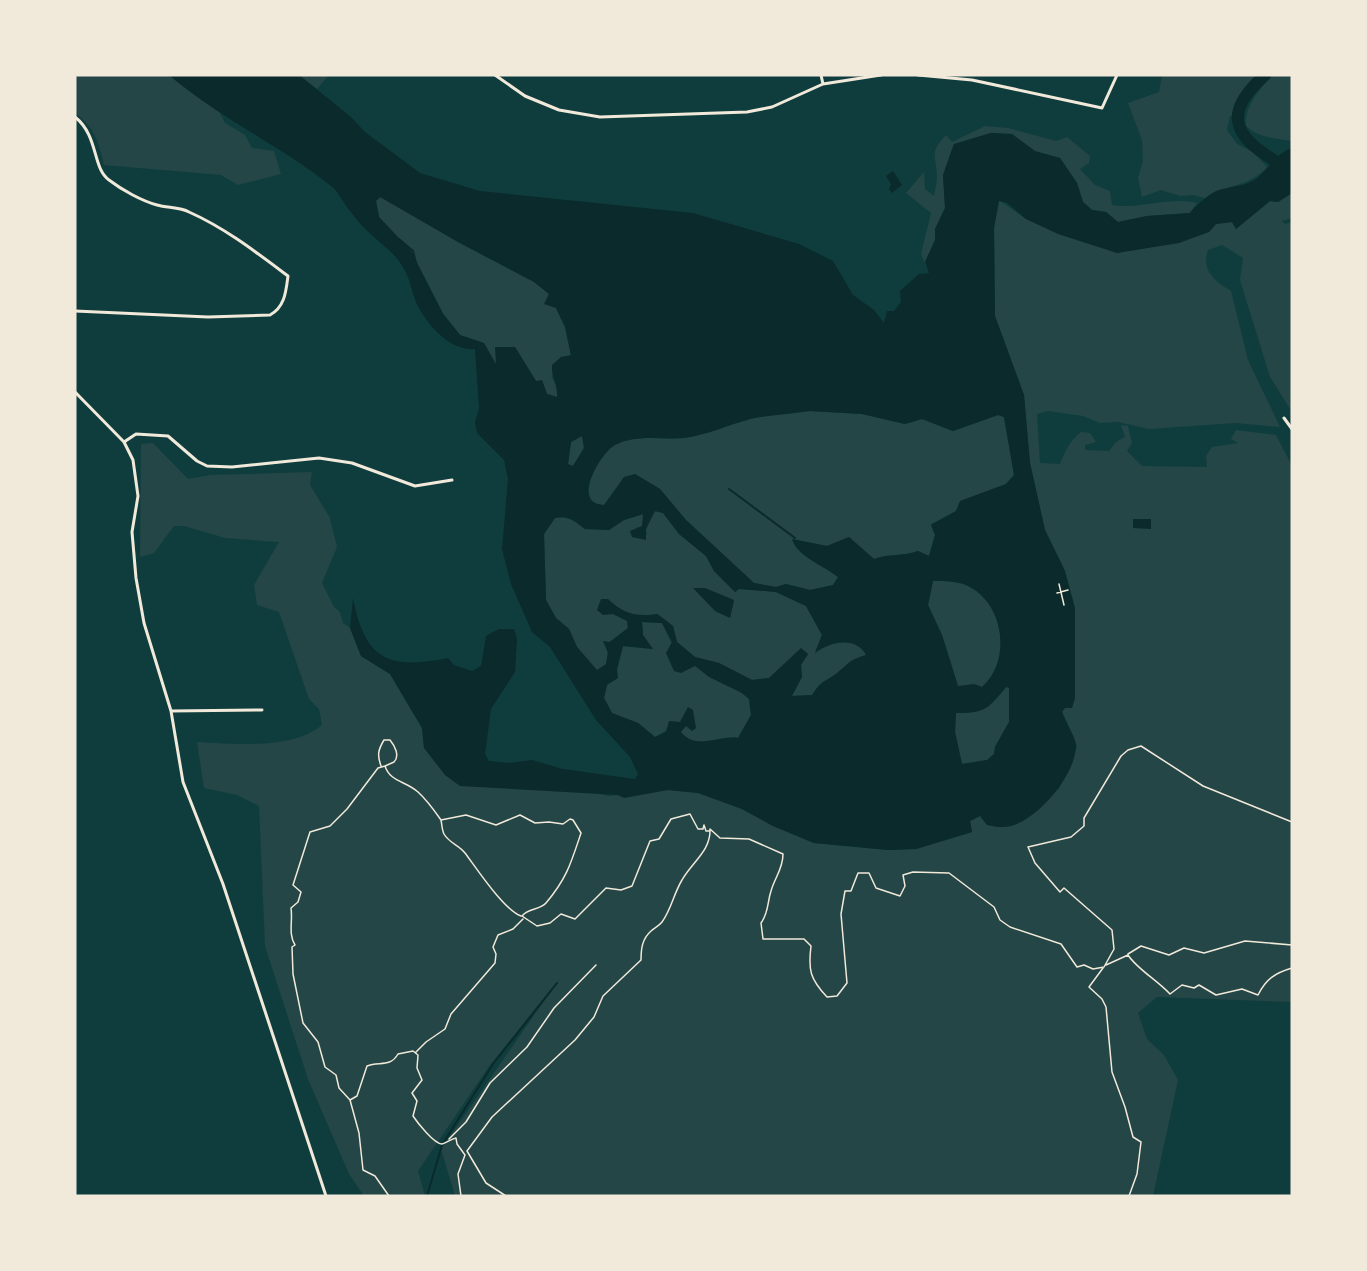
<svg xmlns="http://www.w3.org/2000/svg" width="1367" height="1271" font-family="'Golos Text',sans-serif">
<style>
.green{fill:#244646;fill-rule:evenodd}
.water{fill:#0a2a2b;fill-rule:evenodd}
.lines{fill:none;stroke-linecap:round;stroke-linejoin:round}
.stream{stroke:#0a2a2b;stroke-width:2}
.river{stroke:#0a2a2b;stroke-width:12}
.path{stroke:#f1e9da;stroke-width:1.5}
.minor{stroke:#f1e9da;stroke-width:3}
</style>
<rect width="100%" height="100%" fill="#0f3d3e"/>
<path class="green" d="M75,75H169L220,113L225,123L245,135L252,148L274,151L281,174L238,185L221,175L104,165C99,142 94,127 75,113Z
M299,75H329L317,89Z
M1162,75H1260L1253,81L1241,111L1230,116L1227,130L1237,144L1253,152L1267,167C1246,190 1226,182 1208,199L1193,195L1180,196L1161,190L1142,197L1138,178L1143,161L1142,140L1128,103L1159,92Z
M1272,75H1292V141C1275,138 1259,138 1246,126C1244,107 1260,89 1272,75Z
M985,126L1008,128L1056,141L1067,137L1090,156L1089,163L1080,169L1095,185L1110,191L1112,205C1140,210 1168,196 1197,203L1190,213L1147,216L1118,222L1106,212L1092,210L1083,202L1077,183L1060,158L1035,152L1012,134L991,133L954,144L943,175L945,208L935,229V240L925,262L929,273L921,254L931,213L906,193L924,172L925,189L934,196C935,190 937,183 937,176C936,155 929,153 946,135L952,142Z
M1292,193V218L1282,221L1285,224L1292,222V412L1270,377L1240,280L1243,258L1222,245L1208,250C1201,271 1215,281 1231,291L1248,360L1280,427L1235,423L1149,429L1118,422L1100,423L1083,416L1048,411L1037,414L1040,463L1060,464C1065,452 1069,441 1081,432L1090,433L1096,442L1085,445V450L1109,451L1116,442L1125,437L1121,425L1128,426L1132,443L1127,451L1142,466L1207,467L1206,456L1212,447L1238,443L1231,439L1236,430L1276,435L1292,466V1002L1157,997L1138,1013L1147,1039L1164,1055L1178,1080L1153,1196H455L441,1149L560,978L490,1065L418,1171L425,1196H364L349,1174L308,1079L265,946L259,806L237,795L204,788L197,742C233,744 293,750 322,725L319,709L309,699L279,612L257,605L254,585L279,542L225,538L184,526H174L154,553L140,557L141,444L153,443L188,479L210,475L312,472L310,485L330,518L337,547L322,583L334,607L340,612L343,623L350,628L361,656L390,674L422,728L424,748L608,796L668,790L699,793L742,809L773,826L814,843L888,850L916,849L972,832L970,821L980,816L985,819L1059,789L1077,746L1062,711L1065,708V571L1045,530L1030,463L1024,395L995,316L994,228L999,200L1026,219L1117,253L1209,232L1216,224L1232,222L1236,229L1270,201L1278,202Z
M381,197L458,242L534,282L549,294L565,327L571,356L551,376L558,387L557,397L547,394L542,381H536L515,347L496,366L484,343L460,335L443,313L411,251L379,217L376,201Z
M810,411L862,414L905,424L922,419L953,431L998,415L1004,417L1014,475L1006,484L961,501L956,511L931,524L935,535L929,556L918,551C902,557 890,553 874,559L849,537L827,546L792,539C796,556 825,566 838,577L834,585L810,590L786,584L776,587L754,583L686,520L660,489L635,474L604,505C571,504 600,453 615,445C636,434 662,440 684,438C707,435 728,425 750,419C769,415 790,414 810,411Z
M582,436L584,448L573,466L568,465L571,442Z
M654,511L663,513L679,534L706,556L714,571L735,592L739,589L776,592L806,606L822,635L815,652C831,642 855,636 867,655C847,661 852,662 837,673C823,684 824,677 812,695L791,696L802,677L801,665L808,654L801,649L769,678L752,680L719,663L695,657L677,642L673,626L658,614L639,617L621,610L613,614L627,621L628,628L609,642L606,665L597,671L577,647L569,629L556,618L546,600L544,534L555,518C568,515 575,521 585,529L609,530L624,520L644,514L642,526L636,528L647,535L646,529ZM734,600L730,617L715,611Z
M933,581C945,581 960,581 970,587C1006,605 1011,662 982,687L958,686L942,635L928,605Z
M642,622L662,623L684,670L695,665C712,679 734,685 749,699L751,715L738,738C719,735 696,751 680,732L686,725V715L680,722L655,737L638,723L612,713L604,698L607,685L617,669L623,646L652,649L643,635Z
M1006,687H1009V722L995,747L994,754L988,760L962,764L955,732L956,713C984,714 989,708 1006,687Z"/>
<path class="water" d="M169,75H299L351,117L365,132L420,173L480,191L693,213L799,244L833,261L853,295L874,310L884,323L887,311H894L901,302L900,291L919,274L929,273L925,262L935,240V229L945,208L943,175L954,144L991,133L1012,134L1035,151L1060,158L1077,183L1083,202L1092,210L1106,212L1118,222L1147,216L1190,213C1195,206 1211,192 1219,190C1231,186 1244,187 1256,179C1268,170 1276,153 1292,148V193L1278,202L1270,201L1236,229L1232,222L1216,224L1209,232L1179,243L1117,253L1058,234L1026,219L1007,203L999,201L994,228L995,316L1024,395L1030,463L1045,530L1065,571L1075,608V698L1072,708H1065L1062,712C1065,721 1076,738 1076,745C1076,775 1038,819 1011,826C1003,828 995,827 987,825L980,816L970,821L972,832L916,849L888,850L814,843L773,826L742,809L698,793L668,790L624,798L618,795L460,786L445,775L424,748L422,728L390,674L361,656L350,628L353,598C365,660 388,670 448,658L454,665L472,671L481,666L486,636L499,629H514L517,639L515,672L491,709L485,754L489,761L509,763L532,760L563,769L635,779L638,774L630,757L596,720L550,647L532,632L511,584L502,549L508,479L504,460L477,433L475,422L479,409L475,349C453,351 433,331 422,313C407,290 415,277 392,253C378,240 361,227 350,211C343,203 339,192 331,186C280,145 219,118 169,75ZM380,197L458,242L534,282L549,294L544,304L556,308L565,327L571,355L561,357L552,365C551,377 558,385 557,397L547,394L542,380L536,381L515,347H495L496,364L484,343L460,335L443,314L411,251L379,217L376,201ZM810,411L862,414L905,424L922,419L953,431L998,415L1004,417L1014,475L1006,484L960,501L956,511L931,525L935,535L929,556L918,551C902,557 890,553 874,559L849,537L827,546L792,539C797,556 824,566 838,577L833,585L810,590L786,584L776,587L754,583L686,520L660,489L635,474L624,477L604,505C570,505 600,453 615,445C636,434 662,440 684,438C707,435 728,425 750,419C769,415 790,414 810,411ZM582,436L584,448L573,466L568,464L571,442ZM655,511L663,513L679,534L706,556L714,571L735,592L739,589L776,592L806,606L822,635L815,653C830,642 855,635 866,655C847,661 851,662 837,673C824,683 823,679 812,695L792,696L802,677L801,665L808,654L801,648L769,678L752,680L719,663L695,657L677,642L673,626L657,614C636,617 624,614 608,599H601L597,610L603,615L613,614L627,621L628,628L610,642L603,641L608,653L606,664L597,670L577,647L569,629L556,618L546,600L544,534L555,518C568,515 575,521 585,529L609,530L624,520L643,514L642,526L630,531L632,537L646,540V529ZM933,581C945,581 960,581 970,587C1005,606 1011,662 982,687L974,684L958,686L942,635L928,605ZM642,622L662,623L672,642L666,653L674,671L681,673L695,666L709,677L742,693L749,699L751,715L738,738C719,735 696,751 681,732L686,726L692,731L696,728L693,710L688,707L680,722L669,721L666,732L655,737L638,723L612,713L604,698L607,685L618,678L617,669L623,646L653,649L643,635ZM1006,687L1009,688V722L995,747L994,754L987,760L962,764L955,732L956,713C985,713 988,709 1006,687Z
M893,171L902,185L892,193L889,189L891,184L886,176Z
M1133,519H1151V529L1133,528Z
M693,588H705L734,600L730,618L715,611Z"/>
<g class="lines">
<path class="stream" d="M399,239L413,251L416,263
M729,489L795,538
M427,1196L442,1145L493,1064L557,983"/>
<path class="river" d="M1265,75C1237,100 1224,124 1259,150C1272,159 1275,164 1292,163"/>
<path class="path" d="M1059,584L1064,605
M1057,593L1068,590
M381,766C377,755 378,750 384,740H390C395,746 400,756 394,762L385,766C390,782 406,781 418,792C427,800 434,810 441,820L466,815L496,825L520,815L535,823L549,822L563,824L570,819L573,820L581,833C571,863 567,878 546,903C540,910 528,908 522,916L537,926L550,923L561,914L575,919L606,888L621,890L632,886L650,841L659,839L671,819L690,814L698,829H703L704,825L706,831H709
M385,766L378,768L347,809L330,826L310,832L293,885L301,892L298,902L291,908C293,921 288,934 295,945L292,947L293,974L303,1023L318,1042L325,1067L336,1075L339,1088L350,1100L357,1096L367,1066C379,1061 390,1068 398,1054L413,1051L418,1055L417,1068L422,1080L412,1093L417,1101L413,1116C417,1122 434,1144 442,1144C446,1143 451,1139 456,1138L457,1144L465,1155L458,1174L461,1196
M441,820C442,825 442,830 444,834C449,843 459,845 465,853C477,869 504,910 521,916
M1128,954L1141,946L1169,955L1184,948L1204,953L1245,941L1292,945
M1106,965L1128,955C1137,969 1157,980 1170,994L1182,985L1194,988L1199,985L1216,995L1242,989L1258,995C1266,979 1275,973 1292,968
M1103,968L1089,987L1102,999L1106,1007L1112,1072L1125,1107L1133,1137L1141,1142L1137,1174L1129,1196
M416,1052L426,1042L445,1029L451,1014L495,963L496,954L493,947L498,935L513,929L523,919
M350,1100L359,1133L363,1170L375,1176L389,1196
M449,1139L466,1122L490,1083L527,1047L554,1008L596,965
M506,1196L486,1183L467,1151L492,1117L575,1040L594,1017L603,996L641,960C641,949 642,939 651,931C654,928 659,926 662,922C671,910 674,893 682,880C692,862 711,851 710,829L720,838L749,839L783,854C783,869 775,877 771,891C767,903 769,912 761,923L763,939H804L811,946C808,970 810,979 827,997L837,996L847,983L841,914L845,891H851L858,873H869L876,888L900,896L905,886L903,875L913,872L949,873L994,907L1000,920L1010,927L1061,944L1077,967L1084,965L1093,969L1104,967L1114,949L1112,930L1064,888L1060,892L1035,863L1028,847L1071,837L1084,826V818L1121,756L1128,750L1141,746L1203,786L1292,822"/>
<path class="minor" d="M495,75L525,96L559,110L600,117L747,112L772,107L823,84L881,75
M821,75L823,84
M918,75L972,80L1102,108L1117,75
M75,117C99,136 92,168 109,180C122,190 142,201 157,205C167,208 180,207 189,212C225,228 256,252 288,276C286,291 285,307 270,315L208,317L75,311
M75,392L124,442L133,460L138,496L132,532L136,578L144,623L171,711L183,782L223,884L326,1196
M1284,418L1292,429
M124,442L136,434L168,436L197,461L207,466L232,467L319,458L352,463L415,486L452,480
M171,711L262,710"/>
</g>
<rect width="1367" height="1271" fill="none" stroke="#f1e9da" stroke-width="153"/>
</svg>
